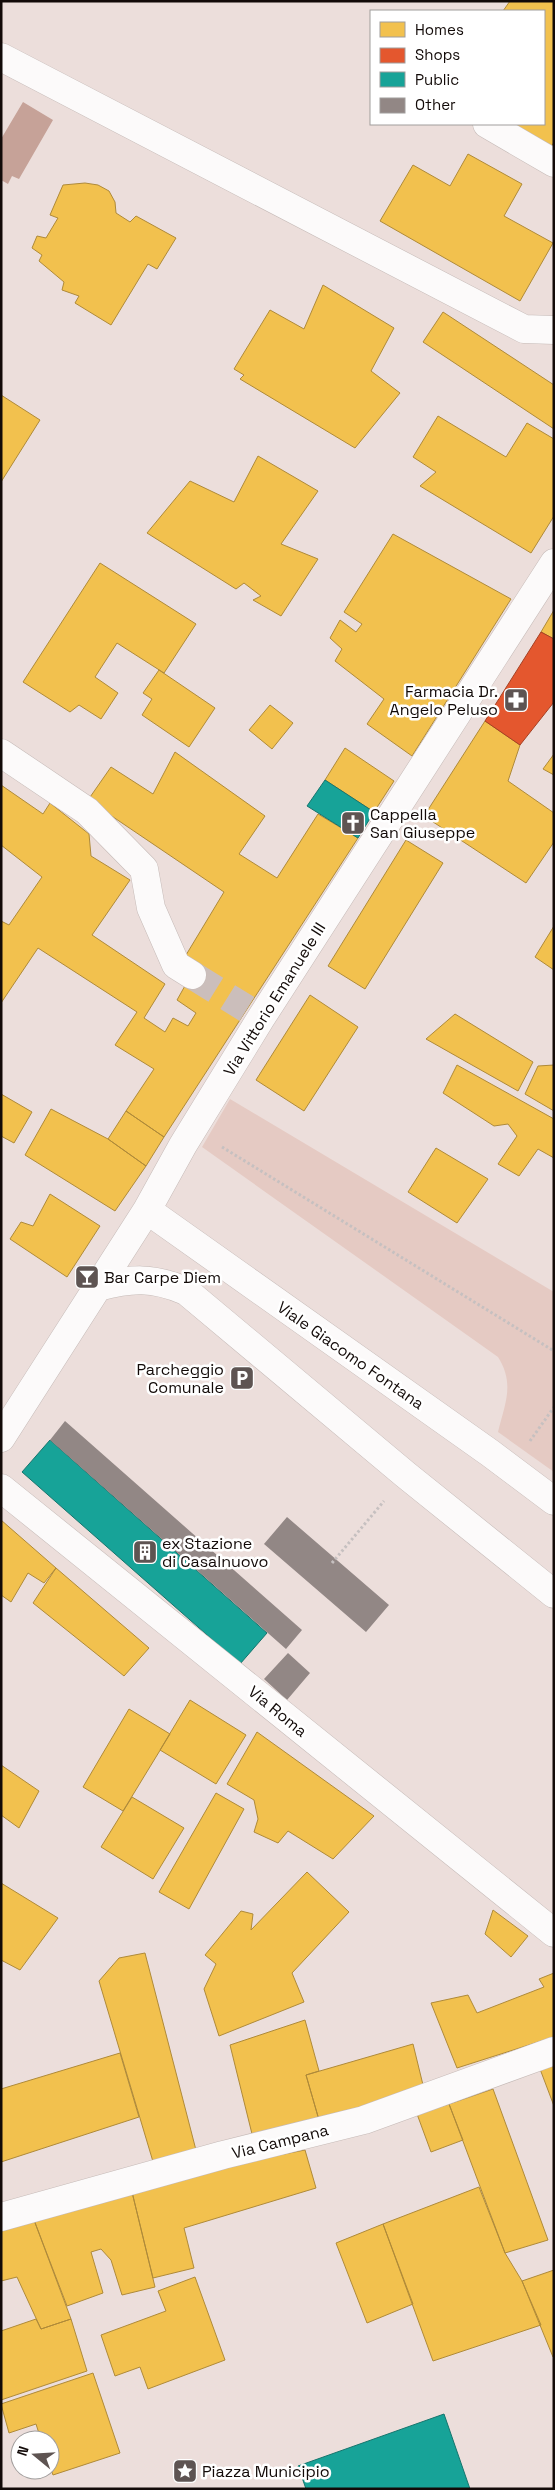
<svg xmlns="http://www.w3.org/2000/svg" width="555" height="2490" font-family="'Space Grotesk',sans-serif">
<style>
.green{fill:#e5cac3}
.water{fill:#c6a298}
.homes{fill:#f2c14e;stroke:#af8a39}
.shops{fill:#e4572e;stroke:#a54023}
.public{fill:#17a398;stroke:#16756d}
.building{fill:#928785}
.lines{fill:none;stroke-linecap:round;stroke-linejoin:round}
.minor-tunnel{stroke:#cbbebb;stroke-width:28;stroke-dasharray:28 14;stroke-linecap:butt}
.minor-casing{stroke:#c5bab7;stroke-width:29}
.path{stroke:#c6c0c0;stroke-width:3;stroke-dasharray:2.5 2.5;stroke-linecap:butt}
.minor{stroke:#fcfafa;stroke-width:28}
.labels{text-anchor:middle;stroke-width:5;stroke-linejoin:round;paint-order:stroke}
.poi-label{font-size:16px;fill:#120a08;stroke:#fff;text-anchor:start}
.street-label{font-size:16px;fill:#120a08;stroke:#fff}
</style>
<rect width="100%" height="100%" fill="#ecdedb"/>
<path class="green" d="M230,1099L554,1292V1472L498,1432C505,1403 515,1384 498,1357L202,1147Z"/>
<path class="water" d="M23,102L53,120L19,179L12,176L8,184L1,180V139Z"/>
<path class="homes" d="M510,1H554V142L551,147L513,124H544V11H503Z
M468,154L522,184L504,216L553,243L520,301L380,221L413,165L450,186Z
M85,183L98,185L109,191L115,202L116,213L130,222L136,216L176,238L157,269L148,264L111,325L75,303L79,296L62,290L64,282L39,261L42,255L32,248L37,236L46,238L58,218L50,215L63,185Z
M323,285L394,328L371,371L400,393L355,448L240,379L244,375L234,369L270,310L304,329Z
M443,312L554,385V429L423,342Z
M1,395L40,420L1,482Z
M438,416L506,457L527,423L554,439V516L531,553L420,486L436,472L413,457Z
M258,456L318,491L281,544L318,559L281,616L253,600L261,596L244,583L236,589L147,533L190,481L234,502Z
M393,534L511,599L412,756L367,724L384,699L335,661L342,649L330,638L340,620L356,632L362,624L344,612Z
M100,563L196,624L164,673L117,643L95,677L118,693L101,719L79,705L70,712L23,682Z
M554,610V639L541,632Z
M159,670L215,708L189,747L142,715L152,699L143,693Z
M270,705L293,723L272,749L249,730Z
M485,721L520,745L508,781L554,813V842L526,883L424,816Z
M345,748L394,781L374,812L325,780Z
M175,752L265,816L239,854L277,878L318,814L358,838L164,1137L126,1111L154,1069L115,1045L137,1012L38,948L1,1003V921L9,925L42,877L1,845V785L43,814L50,803L89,834L91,856L130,880L92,935L165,984L144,1018L165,1032L173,1018L188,1026L196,1013L177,1000L195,968L183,960L224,892L88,800L111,767L153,794Z
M554,754V775L543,769Z
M406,840L443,863L365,989L328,966Z
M554,926V970L535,957Z
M310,995L358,1027L304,1111L256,1080Z
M455,1014L533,1062L518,1091L426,1039Z
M457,1065L554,1119V1158L538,1149L519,1176L498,1164L517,1136L508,1124L494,1126L443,1093Z
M554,1065V1111L525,1094L538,1066Z
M1,1094L32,1112L14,1143L1,1136Z
M51,1109L108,1139L146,1166L115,1211L25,1155Z
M126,1111L164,1137L146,1166L108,1139Z
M436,1148L488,1179L457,1223L408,1192Z
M50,1194L100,1226L67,1277L10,1239L21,1222L33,1226Z
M1,1520L56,1568L44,1583L28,1573L11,1602L1,1595Z
M56,1568L149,1648L124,1676L33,1603Z
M190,1700L246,1735L216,1784L160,1750Z
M129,1709L170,1734L123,1811L83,1787Z
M257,1732L374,1816L333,1859L288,1831L278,1843L254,1832L258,1819L254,1800L227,1784Z
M1,1765L39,1791L19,1828L1,1815Z
M216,1793L244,1809L189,1909L159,1892Z
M132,1797L184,1828L153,1879L101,1847Z
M307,1872L349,1912L292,1973L304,2002L219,2036L204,1989L216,1964L205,1955L241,1911L253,1914L251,1930Z
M1,1883L58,1918L20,1970L1,1960Z
M493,1910L528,1936L511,1957L485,1934Z
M145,1953L197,2154L154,2165L99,1981L119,1958Z
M554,1973V2037L457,2068L431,2003L468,1995L477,2013L544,1987L539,1979Z
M305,2020L319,2071L306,2075L319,2120L253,2138L230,2045Z
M413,2044L424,2089L319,2120L306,2075Z
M120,2053L139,2117L1,2162V2089Z
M554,2064V2106L540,2069Z
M493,2089L548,2240L505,2253L449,2104Z
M449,2104L463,2140L431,2152L417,2114Z
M305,2150L316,2188L184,2228L194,2268L153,2278L132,2192L237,2163Z
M479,2187L505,2253L522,2281L541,2325L433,2361L383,2224Z
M132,2192L155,2287L122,2295L111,2260L101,2249L91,2252L103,2293L67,2306L34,2220Z
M34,2220L71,2319L41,2329L17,2277L1,2281V2229Z
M383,2224L413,2304L367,2323L336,2243Z
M554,2270V2356L553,2357L522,2281Z
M195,2277L225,2360L148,2389L140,2367L115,2376L101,2335L166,2311L158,2291Z
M36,2319L41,2329L71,2319L87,2371L1,2400V2331Z
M93,2373L120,2453L53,2475L50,2467V2440H41L36,2424L9,2433L1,2404Z"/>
<path class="shops" d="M541,632L554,639V702L520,745L485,721Z"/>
<path class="public" d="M325,780L374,812L358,838L307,806Z
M50,1440L267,1633L240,1664L22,1472Z
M444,2414L470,2489H306L298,2466Z"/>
<path class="building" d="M65,1421L302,1630L286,1649L50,1440Z
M287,1517L389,1605L366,1632L264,1544Z
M288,1653L310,1673L287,1700L264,1679Z"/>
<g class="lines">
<path class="minor-tunnel" d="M192,975L247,1009"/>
<defs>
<path id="minor" d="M1,57L524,329L554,330
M487,124L554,163
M1,753L87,811L144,869L151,908L176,965L192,975
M147,1210L490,1453L554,1501
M98,1287C132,1278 152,1277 186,1291L406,1475L554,1594
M1,1438L147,1210L183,1145L261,1018L554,563
M1,1488L554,1933
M1,2217L223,2155L364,2120L554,2051"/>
</defs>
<use href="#minor" class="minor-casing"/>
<path class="path" d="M222,1147L554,1351
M530,1441L554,1407
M332,1563L384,1501"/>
<use href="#minor" class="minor"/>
</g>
<defs>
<symbol id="pharmacy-square" viewBox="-11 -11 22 22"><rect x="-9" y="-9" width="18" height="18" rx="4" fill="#5e5452" stroke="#fff"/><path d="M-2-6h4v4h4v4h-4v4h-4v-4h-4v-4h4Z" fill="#fff"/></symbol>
<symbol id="church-square" viewBox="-11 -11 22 22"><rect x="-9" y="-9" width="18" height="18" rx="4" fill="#5e5452" stroke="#fff"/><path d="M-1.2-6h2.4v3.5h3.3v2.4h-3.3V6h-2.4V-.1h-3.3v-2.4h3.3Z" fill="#fff"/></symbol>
<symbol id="bar-square" viewBox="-11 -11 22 22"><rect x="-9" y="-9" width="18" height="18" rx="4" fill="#5e5452" stroke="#fff"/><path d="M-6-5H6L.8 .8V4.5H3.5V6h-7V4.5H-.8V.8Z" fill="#fff"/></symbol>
<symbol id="parking-square" viewBox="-11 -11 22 22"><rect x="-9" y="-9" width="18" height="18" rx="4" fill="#5e5452" stroke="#fff"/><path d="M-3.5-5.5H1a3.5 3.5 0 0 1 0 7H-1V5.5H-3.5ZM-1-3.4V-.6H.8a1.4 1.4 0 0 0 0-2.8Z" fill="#fff"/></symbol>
<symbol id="building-square" viewBox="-11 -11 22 22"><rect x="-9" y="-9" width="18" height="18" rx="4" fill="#5e5452" stroke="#fff"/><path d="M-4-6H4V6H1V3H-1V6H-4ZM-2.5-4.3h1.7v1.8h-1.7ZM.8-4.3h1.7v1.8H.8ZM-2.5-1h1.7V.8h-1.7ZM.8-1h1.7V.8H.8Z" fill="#fff"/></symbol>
<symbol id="sight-square" viewBox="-11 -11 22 22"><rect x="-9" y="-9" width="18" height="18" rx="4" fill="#5e5452" stroke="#fff"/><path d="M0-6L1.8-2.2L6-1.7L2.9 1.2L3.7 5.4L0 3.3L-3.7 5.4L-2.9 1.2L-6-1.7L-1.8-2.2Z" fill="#fff"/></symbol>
</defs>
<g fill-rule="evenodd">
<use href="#pharmacy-square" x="502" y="686" width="28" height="28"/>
<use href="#church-square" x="339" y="809" width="28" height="28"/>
<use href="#bar-square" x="73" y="1263" width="28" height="28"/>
<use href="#parking-square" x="228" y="1364" width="28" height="28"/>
<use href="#building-square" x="131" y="1538" width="28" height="28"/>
<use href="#sight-square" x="171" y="2457" width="28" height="28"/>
</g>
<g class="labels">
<g class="poi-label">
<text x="498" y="697" text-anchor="end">Farmacia Dr.<tspan x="498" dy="18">Angelo Peluso</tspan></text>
<text x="370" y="820">Cappella<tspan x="370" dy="18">San Giuseppe</tspan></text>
<text x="104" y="1283">Bar Carpe Diem</text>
<text x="224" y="1375" text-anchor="end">Parcheggio<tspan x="224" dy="18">Comunale</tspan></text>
<text x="162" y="1549">ex Stazione<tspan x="162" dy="18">di Casalnuovo</tspan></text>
<text x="202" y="2477">Piazza Municipio</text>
</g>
<g class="street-label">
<text transform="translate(274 999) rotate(-58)" y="6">Via Vittorio Emanuele III</text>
<text transform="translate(351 1355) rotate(35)" y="6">Viale Giacomo Fontana</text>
<text transform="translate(278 1711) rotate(39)" y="6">Via Roma</text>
<text transform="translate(280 2141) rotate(-14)" y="6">Via Campana</text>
</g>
</g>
<rect width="555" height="2490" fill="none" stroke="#120a08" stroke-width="5"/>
<rect x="370" y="10" width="175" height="115" fill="#ffffff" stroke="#a09d9c"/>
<rect x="380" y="22" width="25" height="15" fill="#f2c14e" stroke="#a09d9c"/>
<text x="415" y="35" font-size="15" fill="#120a08">Homes</text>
<rect x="380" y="48" width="25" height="15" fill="#e4572e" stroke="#a09d9c"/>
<text x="415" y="60" font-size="15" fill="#120a08">Shops</text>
<rect x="380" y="72" width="25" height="15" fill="#17a398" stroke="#a09d9c"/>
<text x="415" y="85" font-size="15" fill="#120a08">Public</text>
<rect x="380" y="98" width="25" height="15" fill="#928785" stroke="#a09d9c"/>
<text x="415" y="110" font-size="15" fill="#120a08">Other</text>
<g transform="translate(35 2455) rotate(288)"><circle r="24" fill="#ffffff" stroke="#a09d9c"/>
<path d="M0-4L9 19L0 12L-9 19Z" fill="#5e5452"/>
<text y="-8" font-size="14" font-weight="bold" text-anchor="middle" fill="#120a08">N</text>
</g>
</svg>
